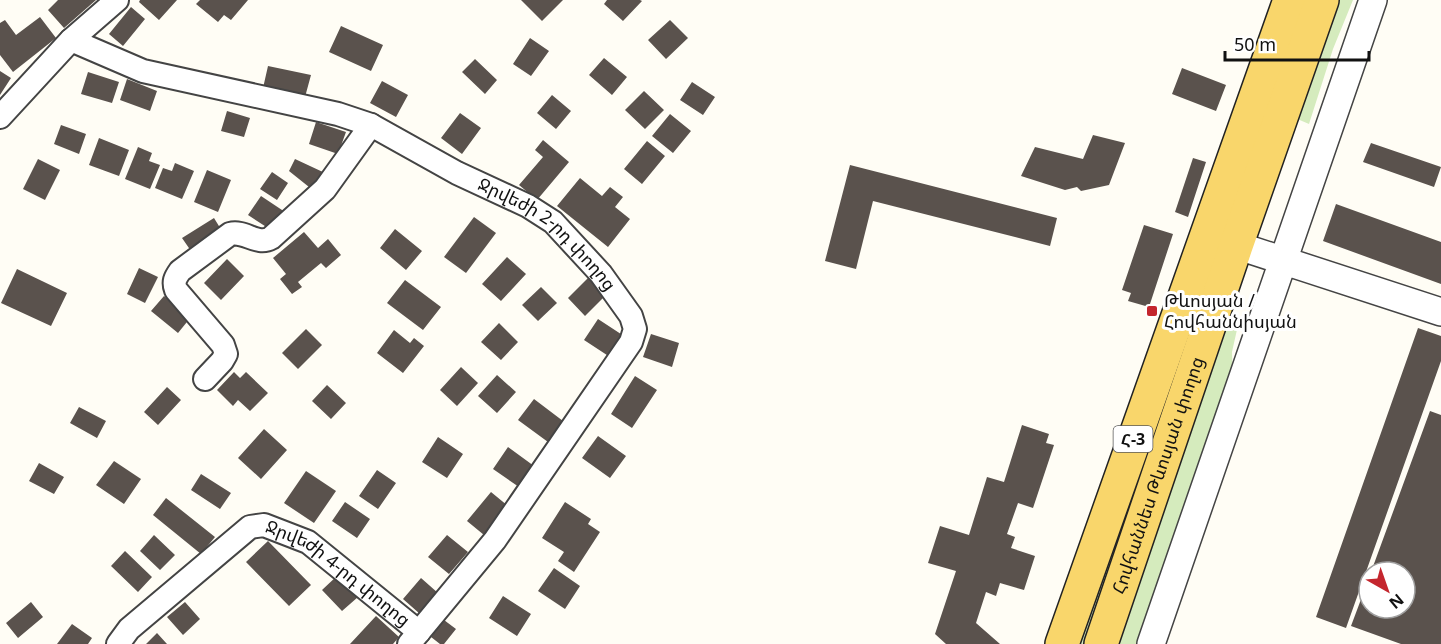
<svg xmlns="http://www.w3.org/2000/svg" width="1441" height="644" font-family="Georgia,'Noto Sans Armenian',serif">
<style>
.green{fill:#d5ebbd}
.building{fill:#5a524d}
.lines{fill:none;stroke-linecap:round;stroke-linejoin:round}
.minor-casing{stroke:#444;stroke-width:26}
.tertiary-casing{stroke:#444;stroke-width:30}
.primary-casing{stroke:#222;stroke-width:36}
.minor{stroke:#fff;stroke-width:22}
.tertiary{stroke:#fff;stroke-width:27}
.primary{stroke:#f9d66b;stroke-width:33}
.poi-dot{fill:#c4262e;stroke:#fff;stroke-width:2}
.labels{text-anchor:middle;stroke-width:6;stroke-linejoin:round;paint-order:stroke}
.shield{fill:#fff;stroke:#585858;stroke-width:1.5}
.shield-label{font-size:16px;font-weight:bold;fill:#111}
.street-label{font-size:18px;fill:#111;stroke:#fff}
.poi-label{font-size:18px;fill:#111;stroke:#fff;text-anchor:start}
</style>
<rect width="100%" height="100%" fill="#fffdf5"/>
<path class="green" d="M1337,0H1353L1333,49L1309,124L1295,118Z
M1193,309L1202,312L1089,644H1077Z
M1233,318L1238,325L1232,352L1233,383L1140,644H1114L1223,322Z"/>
<path class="building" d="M58,0H96L64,28L48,10Z
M140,0H177L159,20L139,2Z
M200,0H248L231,20L224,15L218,22L196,4Z
M521,0H563L542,21Z
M607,0H640L642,1L623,21L604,4Z
M131,7L145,19L123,46L109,34Z
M40,17L56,38L13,72L0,55V23L5,20L16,35Z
M670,20L688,38L666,59L648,40Z
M341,26L383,45L371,71L329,52Z
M530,38L549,51L531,76L513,64Z
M604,58L627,77L612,95L589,75Z
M475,59L497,80L485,94L462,72Z
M268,66L311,75L305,97L263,88Z
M1182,68L1226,85L1216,111L1172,94Z
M0,71L11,78L0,95Z
M88,72L119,82L112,103L81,94Z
M127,79L157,91L150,111L120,100Z
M382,81L408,95L396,117L370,103Z
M692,82L715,97L703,115L680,100Z
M644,91L664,110L645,129L625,110Z
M552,95L571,111L556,129L537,113Z
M227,111L250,118L244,137L221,131Z
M460,113L481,128L462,154L441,138Z
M670,114L691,131L673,153L652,136Z
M316,122L346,132L338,154L309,144Z
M61,125L86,134L79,154L54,144Z
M1093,135L1125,143L1109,185L1081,191L1077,187L1065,190L1021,176L1035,147L1083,159Z
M99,138L129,150L119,176L89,165Z
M543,140L569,162L537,200L519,185L543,157L535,150Z
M647,141L665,156L642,184L624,169Z
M1371,143L1441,167L1434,187L1363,162Z
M138,147L152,153L149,161L160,165L150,189L125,179Z
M1193,158L1206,162L1188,217L1175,212Z
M38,159L60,170L45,200L23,189Z
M295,159L325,173L314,191L289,171Z
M175,163L194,171L182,199L155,188L163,168L172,171Z
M850,165L1057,218L1050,246L873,201L856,269L825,261Z
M207,170L231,180L218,212L194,202Z
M272,172L288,183L277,200L260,189Z
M580,178L602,196L610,187L623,197L615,207L630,219L608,247L557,206Z
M261,196L288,214L271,230L248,215Z
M1336,204L1441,242V284L1323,241Z
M474,217L496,233L466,273L444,257Z
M214,218L222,231L191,251L182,238Z
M1144,225L1173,234L1149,307L1128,301L1131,293L1122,290Z
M395,229L422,251L406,270L380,248Z
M304,232L318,248L328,239L341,255L326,268L321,263L298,282L302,287L292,294L280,279L286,274L273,258Z
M507,257L526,274L501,301L482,284Z
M227,259L244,276L221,300L204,283Z
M139,268L158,277L145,303L127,294Z
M17,269L67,293L51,326L1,303Z
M591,275L609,292L585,316L568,298Z
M405,280L441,307L423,330L387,303Z
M541,287L557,303L538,321L522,305Z
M164,296L191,317L178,333L151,311Z
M598,319L627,338L613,359L584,340Z
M499,323L518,342L501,360L481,342Z
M1418,328L1441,336V361L1346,628L1316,617Z
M306,329L322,345L298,369L282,353Z
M394,330L410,343L414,338L424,346L403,373L377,353Z
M651,334L679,343L672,367L643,357Z
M461,367L478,383L457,406L440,390Z
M234,372L240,378L246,372L268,393L250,411L238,400L233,406L217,390Z
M497,375L516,392L497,413L478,396Z
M635,376L657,390L632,428L611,414Z
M327,385L346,403L331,419L312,401Z
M167,387L181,400L158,425L144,412Z
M534,399L563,421L548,442L518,420Z
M79,407L106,421L97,438L70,423Z
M1430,411L1441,415V644H1401L1351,626L1369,578V608H1405V572H1371Z
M1022,425L1049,434L1046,443L1054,445L1033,508L1018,503L1007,534L1015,537L1011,548L1035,556L1024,590L1000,583L996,596L986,592L976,623L1000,644H946L935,634L956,571L928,563L940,526L969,535L987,477L1004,482Z
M264,429L287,450L261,479L238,458Z
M598,436L626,456L610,478L582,458Z
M438,437L463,454L447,478L422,462Z
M508,447L534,466L519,487L493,469Z
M114,461L141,479L124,504L96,485Z
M39,463L64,477L54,494L29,481Z
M377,470L396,483L378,509L359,496Z
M306,471L336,491L314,523L284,503Z
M201,474L231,493L220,509L191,490Z
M491,492L508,506L484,535L467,521Z
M166,498L215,537L201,554L153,515Z
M345,502L370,519L357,538L332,521Z
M565,502L591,519L588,524L600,532L574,572L558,561L564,552L542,538Z
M154,535L175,555L160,570L140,551Z
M447,535L468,552L449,574L428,557Z
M268,541L311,585L289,606L246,562Z
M125,551L152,577L138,592L111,566Z
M554,568L580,586L565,609L538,591Z
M338,575L358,597L342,611L322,590Z
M421,578L438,593L420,614L403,599Z
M503,596L531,614L517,636L489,618Z
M31,602L43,617L18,638L6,623Z
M185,602L200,619L183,635L167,617Z
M376,616L399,637L393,644H350Z
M444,620L456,629L444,644H440L431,637Z
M72,624L92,638L88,644H57Z
M157,633L167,644H146Z"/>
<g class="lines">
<defs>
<g id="minor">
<path id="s1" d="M71,40L143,71L338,114L371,125L457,173L528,206L553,222L601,274L631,316L635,329L631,342L495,540L409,644"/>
<path d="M0,117L71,40L117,0"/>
<path d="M205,379L222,361L226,354L223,345L176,290C173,282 175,278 180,271L230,234C245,230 257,246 271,238L325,189L371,125"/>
<path id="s2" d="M118,644L129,629L250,527L264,525L308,542L419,632"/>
</g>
<path id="tertiary" d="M1217,239L1441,312
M1151,644L1373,0"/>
<g id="primary">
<path d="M1062,644C1137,429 1216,215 1290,0"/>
<path id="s3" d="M1101,644L1236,246L1322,0"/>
</g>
</defs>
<use href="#minor" class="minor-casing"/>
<use href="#tertiary" class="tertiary-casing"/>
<use href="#primary" class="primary-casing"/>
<use href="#minor" class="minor"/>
<use href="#tertiary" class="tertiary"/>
<use href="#primary" class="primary"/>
</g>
<rect class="poi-dot" x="1146" y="305" width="12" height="12" rx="3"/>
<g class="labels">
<rect class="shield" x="1113.5" y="426" width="39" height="26" rx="4.5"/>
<g class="shield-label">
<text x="1133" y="445">Հ-3</text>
</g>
<g class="street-label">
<text dy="6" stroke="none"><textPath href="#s1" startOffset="522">Ջրվեժի 2-րդ փողոց</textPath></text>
<text dy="6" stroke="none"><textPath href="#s3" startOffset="178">Հովհաննես Թևոսյան փողոց</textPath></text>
<text dy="6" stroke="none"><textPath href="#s2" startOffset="280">Ջրվեժի 4-րդ փողոց</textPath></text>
</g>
<g class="poi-label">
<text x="1164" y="307">Թևոսյան /<tspan x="1164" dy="21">Հովհաննիսյան</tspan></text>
</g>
</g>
<g transform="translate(1387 590) rotate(140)"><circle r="28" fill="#ffffff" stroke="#a0a0a0" stroke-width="1.5"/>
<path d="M0-4.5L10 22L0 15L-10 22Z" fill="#c4262e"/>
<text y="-9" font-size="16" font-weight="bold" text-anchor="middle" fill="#111111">N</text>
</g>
<path d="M1225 51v9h144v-9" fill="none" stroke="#111111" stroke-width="3"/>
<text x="1234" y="51" font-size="18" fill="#111111" stroke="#ffffff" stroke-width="4.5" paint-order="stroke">50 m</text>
</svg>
